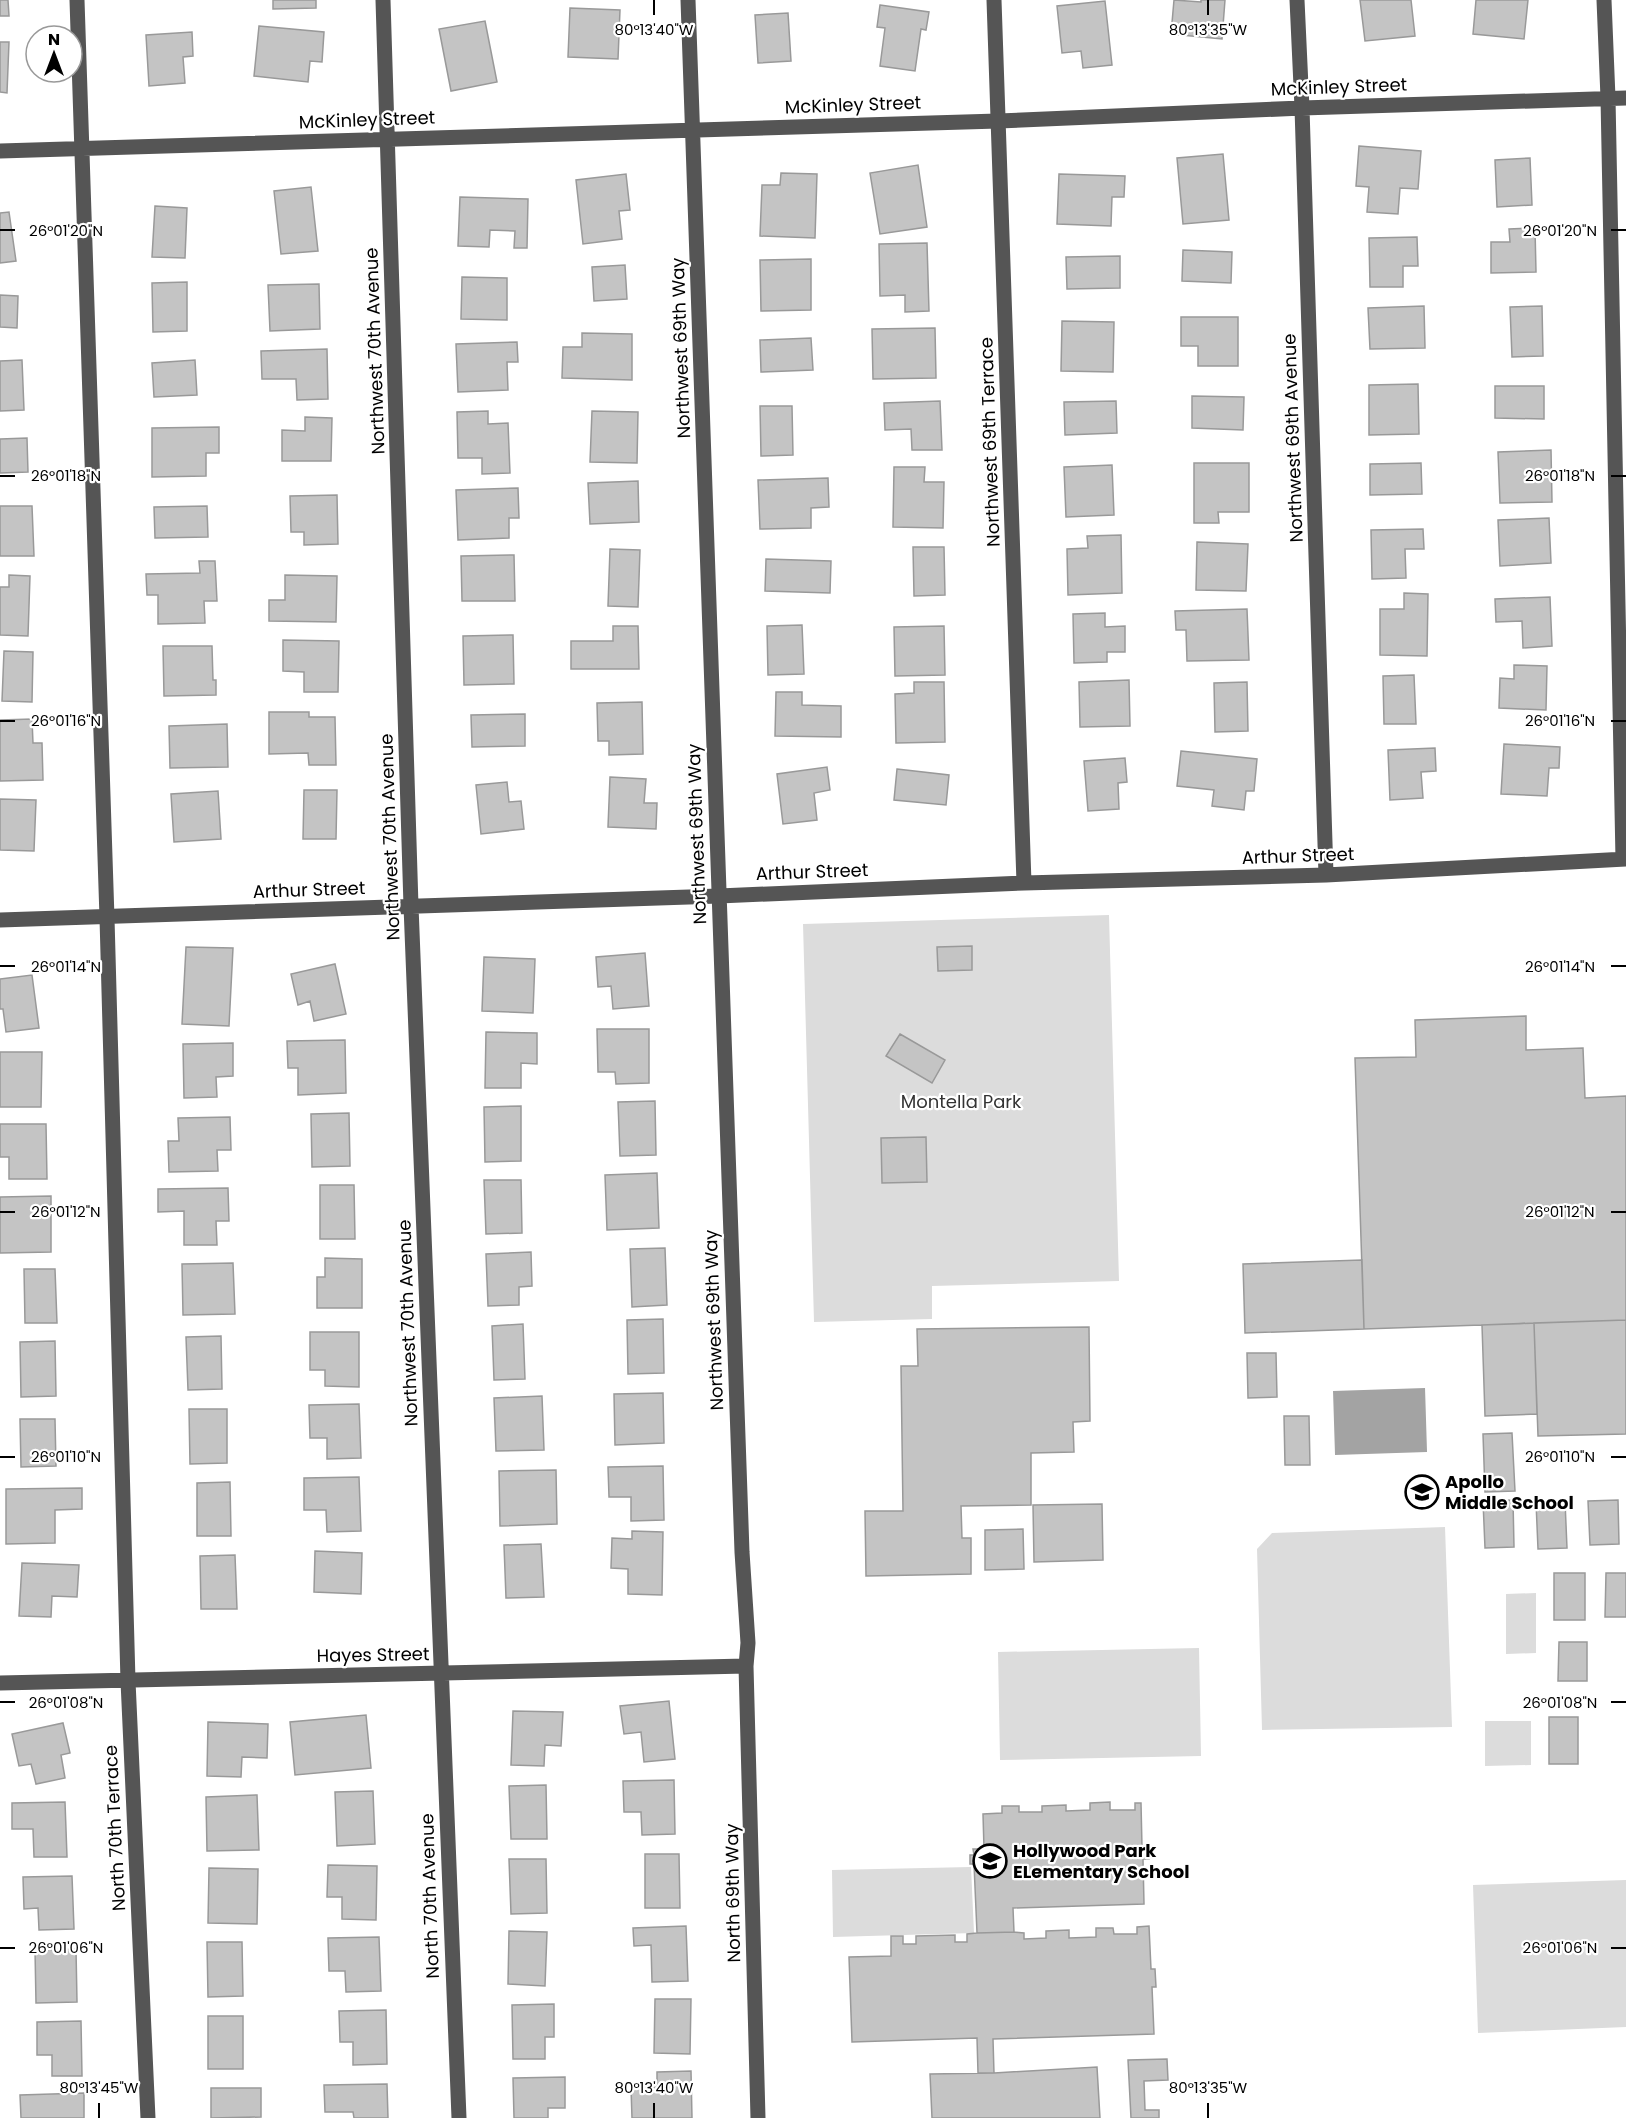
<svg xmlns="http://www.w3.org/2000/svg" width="1626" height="2118" font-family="Poppins,sans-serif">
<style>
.green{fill:#dcdcdc}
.water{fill:#a3a3a3}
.building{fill:#c4c4c4;stroke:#999;stroke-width:1.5}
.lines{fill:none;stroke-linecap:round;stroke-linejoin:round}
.minor{stroke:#555;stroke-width:15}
.ticks{fill:none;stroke:#000;stroke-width:2}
.labels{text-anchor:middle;stroke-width:4.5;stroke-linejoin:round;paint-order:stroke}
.street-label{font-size:18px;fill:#000;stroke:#fff}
.park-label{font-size:18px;fill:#333;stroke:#fff}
.poi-label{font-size:18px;font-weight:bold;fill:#000;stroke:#fff;text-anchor:start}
.ticks-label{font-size:15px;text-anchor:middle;fill:#000;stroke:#fff;stroke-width:4.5;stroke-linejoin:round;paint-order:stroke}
</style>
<rect width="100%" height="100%" fill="#fff"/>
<path class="green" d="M1109,915L1119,1281L932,1286V1319L814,1322L803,924Z
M1445,1527L1452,1727L1262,1730L1257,1549L1272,1533Z
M1536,1593V1653L1506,1654V1594Z
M1199,1648L1201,1756L1000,1760L998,1652Z
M1485,1721H1531V1765L1485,1766Z
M971,1867L974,1933L833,1937L832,1870Z
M1626,1880V2027L1478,2033L1473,1885Z"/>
<path class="water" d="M1425,1388L1427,1452L1335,1455L1333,1391Z"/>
<path class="building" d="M0,0H8L9,16H0Z
M273,0H316V8L273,9Z
M1174,0L1201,2V0H1225L1222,39L1171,34Z
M1360,0H1411L1415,36L1365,41Z
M1476,0H1528L1524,39L1473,34Z
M1105,1L1112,65L1083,68L1081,51L1062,53L1057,6Z
M880,5L929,12L926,30L921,29L915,71L880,66L885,28L877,27Z
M570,8L620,10L618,59L568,57Z
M788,13L791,61L758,63L755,15Z
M485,21L497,82L451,91L439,29Z
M259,26L324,32L322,62L310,61L308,82L254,76Z
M192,32L193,56L183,57L185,83L149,86L146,35Z
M0,42H9L7,93L0,92Z
M1359,146L1421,151L1418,189L1400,188L1398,214L1367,212L1369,187L1356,186Z
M1223,154L1229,220L1183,224L1177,158Z
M1530,158L1532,205L1497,207L1495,160Z
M918,165L927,227L880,234L870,173Z
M781,173L817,174L815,238L760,236L762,185H780Z
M626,174L630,210L619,211L622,239L583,244L576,180Z
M1059,174L1125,176L1124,197H1112L1111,226L1057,224Z
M311,187L318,251L281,254L274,191Z
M460,197L528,199L527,248H514L515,231L490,230L489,247L458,246Z
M155,206L187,208L185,258L152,257Z
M9,212L16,261L0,263V213Z
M1535,228L1536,272L1491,273V242H1510L1509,229Z
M1417,237L1418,266H1403V287H1370L1369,238Z
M927,243L929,311L905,312V295L880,296L879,244Z
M1183,250L1232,252L1231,283L1182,281Z
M1120,256V288L1067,289L1066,257Z
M811,259V310L761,311L760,260Z
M625,265L627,299L594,301L592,267Z
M462,277L507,278V320L461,319Z
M187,282V331L153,332L152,283Z
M319,284L320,329L270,331L268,285Z
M0,295L18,296L17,328L0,327Z
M1424,306L1425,348L1370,349L1368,308Z
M1542,306L1543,356L1512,357L1510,307Z
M1181,317H1238V366H1198V346H1181Z
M1062,321L1114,322L1113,372L1061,371Z
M935,328L936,378L873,379L872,329Z
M582,333L632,334V380L562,378L563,347H582Z
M811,338L813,370L761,372L760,340Z
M517,342L518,362H507L508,390L458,392L456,344Z
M327,349L328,399L297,400L296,379H262L261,351Z
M22,360L24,410L0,411V361Z
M195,360L197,395L154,397L152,363Z
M1418,384L1419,434L1369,435V385Z
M1495,386H1544V419L1495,418Z
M1192,396L1244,397L1243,430L1192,428Z
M940,401L942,450H912L911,429L885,430L884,403Z
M1116,401L1117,433L1065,435L1064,402Z
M760,406H792L793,455L761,456Z
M488,411V424L508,423L510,473L482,474V458H458L457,412Z
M592,411L638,412L637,463L590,462Z
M305,417L332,418L331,461H282V430L305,431Z
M219,427V453H206V476L152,477V428Z
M27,438L28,472L0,473V439Z
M1551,450L1552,502L1500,503L1498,452Z
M1194,463H1249V512H1218L1219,523H1194Z
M1421,463L1422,494L1370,495V464Z
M1112,465L1114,515L1066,517L1064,467Z
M894,467H925L924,482H944L943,528L893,527Z
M828,478L829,507L811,508V528L760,529L758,480Z
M638,481L639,522L590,524L588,483Z
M518,488L519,518H509V538L458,540L456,490Z
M337,495L338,544L304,545V532H291L290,496Z
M0,506H32L34,556H0Z
M207,506L208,537L155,538L154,507Z
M1549,518L1551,563L1500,566L1498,520Z
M1423,529L1424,549H1405L1406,578L1372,579L1371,530Z
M1121,535L1122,593L1068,595L1067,549L1088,548L1087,536Z
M1197,542L1248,544L1246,591L1196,590Z
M913,547H944L945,595L914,596Z
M610,549L640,550L638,607L608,606Z
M514,555L515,601H462L461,556Z
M766,559L831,561L830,593L765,591Z
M199,561H215L217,601H204L205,623L158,624V595H147L146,574L200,573Z
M9,575L30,576L28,636L0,635V587H9Z
M285,575L337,576L336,622L269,621V600H285Z
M1404,593L1428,594L1427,656L1380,655V609H1404Z
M1550,597L1552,646L1523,648L1522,621L1496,622L1495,599Z
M1247,609L1249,660L1187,661L1186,630H1176L1175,611Z
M1105,613V627L1125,626V652H1107V662L1074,663L1073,614Z
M802,625L804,674L768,675L767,626Z
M613,626H638L639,669H571V641H613Z
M944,626L945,675L895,676L894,627Z
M513,635L514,684L464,685L463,636Z
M283,640L339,641L338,692H304V672L283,671Z
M163,646H212L213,680H216V695L164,696Z
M4,651L33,652L32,702L2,701Z
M1514,665L1547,666L1546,710L1499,708L1500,678L1514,679Z
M1414,675L1416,724H1384L1383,676Z
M1129,680L1130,726L1080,727L1079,682Z
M914,682H944L945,742L896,743L895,694L914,693Z
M1247,682L1248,731L1215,732L1214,683Z
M776,692H802V705L841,706V737L775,736Z
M642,702L643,754L609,755V741H598L597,703Z
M269,712H309V717H335L336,765H309L308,753L269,754Z
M525,714V746L472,747L471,715Z
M32,719L33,743H42L43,780L0,781V720Z
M227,724L228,767L170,768L169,726Z
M1504,744L1560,747L1559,768H1549L1547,796L1501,794Z
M1435,748L1436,771L1421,772L1423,798L1390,800L1388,750Z
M1181,751L1257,759L1254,791H1246L1244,810L1212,806L1214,790L1177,786Z
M1125,758L1127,782L1118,783L1119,809L1088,811L1084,761Z
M827,767L830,790L814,793L817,820L783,824L777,774Z
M897,769L949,775L946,805L894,800Z
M610,777L646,779L644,803H657L656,829L608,827Z
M507,782L509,802L521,801L524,829L481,834L476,785Z
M304,790H337L336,839H303Z
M218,791L221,839L174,842L171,794Z
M0,799L36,800L34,851L0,850Z
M972,946V970L938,971L937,947Z
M186,947L233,948L229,1026L182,1024Z
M645,953L649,1006L613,1009L611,986L598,987L596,957Z
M484,957L535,959L533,1013L482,1011Z
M335,964L346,1014L314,1021L310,1001L298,1005L291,974Z
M32,975L39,1028L6,1032L3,1009H0V979Z
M1526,1016V1050L1583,1048L1585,1098L1626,1096V1320L1364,1329L1355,1058L1416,1057L1415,1020Z
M597,1029H649V1083L616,1084L615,1072H598Z
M486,1032L537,1033V1064L521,1063V1088H485Z
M900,1034L945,1060L932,1083L886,1056Z
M345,1040L346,1093L298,1095V1068H288L287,1041Z
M233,1043V1076L216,1077L217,1097L184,1098L183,1044Z
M0,1052H42L41,1107H0Z
M655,1101L656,1155L620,1156L618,1102Z
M521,1106V1161L485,1162L484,1107Z
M349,1113L350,1166L312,1167L311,1114Z
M230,1117L231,1150H217L218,1171L169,1172L168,1141H179L178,1118Z
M0,1124H46L47,1179H9V1157H0Z
M926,1137L927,1182L882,1183L881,1138Z
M657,1173L659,1228L607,1230L605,1175Z
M484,1180H521L522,1233L486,1234Z
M320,1185H354L355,1239H320Z
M228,1188L229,1221H216L217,1245H184V1211L158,1212V1189Z
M51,1196V1252L0,1253V1197Z
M665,1248L667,1305L632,1307L630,1249Z
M531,1252L532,1286L519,1287V1305L488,1306L486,1254Z
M325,1258L362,1259V1308H317V1277H325Z
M1362,1260L1364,1329L1245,1333L1243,1264Z
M233,1263L235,1314L183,1315L182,1264Z
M24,1269H55L57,1323H25Z
M663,1319L664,1373L628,1374L627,1320Z
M1626,1320V1434L1538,1436L1534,1323Z
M1534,1323L1537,1414L1485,1416L1482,1325Z
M523,1324L525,1379L494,1380L492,1326Z
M1089,1327L1090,1421L1073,1422L1074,1452L1031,1453V1505L961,1506L962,1538H971V1574L866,1576L865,1511H903L901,1366H918L917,1329Z
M310,1332H359V1387L325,1386V1370H310Z
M221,1336L222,1389L188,1390L186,1337Z
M55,1341L56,1396L21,1397L20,1342Z
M1247,1353H1276L1277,1397L1248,1398Z
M663,1393L664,1443L615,1445L614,1394Z
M542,1396L544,1450L496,1451L494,1398Z
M359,1404L361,1458L327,1459V1438H310L309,1405Z
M189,1409H227V1463L190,1464Z
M1284,1416H1309L1310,1465H1285Z
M20,1419H55L56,1466L21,1467Z
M1512,1433L1515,1491L1485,1492L1483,1434Z
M663,1466L664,1520L631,1521V1497H609L608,1467Z
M556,1470L557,1524L500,1526L499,1471Z
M359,1477L361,1531L327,1532L326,1510H304V1478Z
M230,1482L231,1536H197V1483Z
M82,1488V1509L55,1510V1543L6,1544V1489Z
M1513,1500L1514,1547L1485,1548L1483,1501Z
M1618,1500L1619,1544L1590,1545L1588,1501Z
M1565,1501L1567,1548L1538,1549L1536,1502Z
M1102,1504L1103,1560L1034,1562L1033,1505Z
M1023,1529L1024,1569L985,1570V1530Z
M632,1531L663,1532L662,1595L628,1594V1569L611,1568L612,1538L632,1539Z
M541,1544L544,1597L506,1598L504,1545Z
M315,1551L362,1553L361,1594L314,1592Z
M235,1555L237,1609H201L200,1556Z
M22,1563L79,1565L77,1597L52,1596L51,1617L19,1616Z
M1554,1573H1585V1620H1554Z
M1606,1573H1626V1617H1605Z
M1559,1642H1587V1681H1558Z
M669,1701L675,1759L644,1762L641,1732L624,1734L620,1706Z
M513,1711L563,1712L561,1746L545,1745L544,1766L511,1765Z
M366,1715L371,1768L295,1775L290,1722Z
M1549,1717H1578V1764H1549Z
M208,1722L268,1724L267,1758L242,1757L241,1777L207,1776Z
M63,1723L70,1753L61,1755L65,1778L36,1784L31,1764L19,1766L12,1734Z
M674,1780L675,1834L642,1835L641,1812H624L623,1781Z
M546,1785L547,1839H511L509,1786Z
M373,1791L375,1844L337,1846L335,1792Z
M257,1795L259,1850L207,1851L206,1797Z
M65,1802L67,1857H34L33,1829H12V1803Z
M1110,1802V1810H1135V1803H1141L1142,1847H1148L1149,1859H1143L1144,1904L1013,1908L1014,1932L977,1933L974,1864H970V1855H974L973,1849H984L983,1814L1002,1813V1806H1019V1812H1042V1806L1066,1805V1811L1090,1810V1803Z
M645,1854H679L680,1908H645Z
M509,1859H546L547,1913L511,1914Z
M328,1865L377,1866L376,1920L342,1919V1897H327Z
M209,1868L258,1869L257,1924L208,1923Z
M72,1876L74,1929L39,1930L38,1908L24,1909L23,1877Z
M686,1926L688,1981L652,1982L651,1945L634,1946L633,1928Z
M1149,1926L1151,1969H1155L1156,1987H1152L1154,2034L993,2039L994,2073H978L977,2038L852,2042L849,1957L891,1956V1936H903V1944H916V1936L955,1935V1942H967V1934L977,1933L1014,1932L1024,1933V1939L1046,1938V1931L1069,1930V1938L1096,1937V1928H1113L1114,1934H1137V1927Z
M509,1931L547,1932L545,1986L508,1984Z
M379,1937L381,1991L346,1992L345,1971H329L328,1938Z
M207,1942H242L243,1996L208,1997Z
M76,1949L77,2002L36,2003L35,1950Z
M655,1999H691L690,2054L654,2053Z
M554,2004V2037H545V2059H513L512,2005Z
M386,2010L387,2064L353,2065V2042H340L339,2011Z
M208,2016H243V2069H208Z
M81,2021L82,2076H52V2055H37V2022Z
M1167,2059L1168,2080L1144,2081L1145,2110H1159V2118H1131L1128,2060Z
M1097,2067L1100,2118H932L930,2074L994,2073Z
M691,2071L692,2118H632L631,2088L657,2087V2072Z
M565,2077V2108H548V2118H514L513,2078Z
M387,2084L388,2118H354L353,2112H325L324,2085Z
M211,2088H261V2117L211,2118Z
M84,2093V2118H21L20,2095Z"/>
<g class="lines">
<path class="minor" d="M77,0L107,918L128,1681L148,2118
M383,0L411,906L459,2118
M688,0L742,1552L748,1643L746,1666L758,2118
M994,0L1024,883
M1297,0L1302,108L1326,875
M1604,0L1608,98L1623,859
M0,151L998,121L1302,108L1626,98
M0,920L719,896L1024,883L1326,875L1626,859
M0,1683L746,1666"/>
</g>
<path class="ticks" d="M654,0V15M1208,0V15M0,230H15M1611,230H1626M0,476H15M1611,476H1626M0,721H15M1611,721H1626M0,966H15M1611,966H1626M0,1212H15M1611,1212H1626M0,1457H15M1611,1457H1626M0,1702H15M1611,1702H1626M0,1948H15M1611,1948H1626M99,2103V2118M654,2103V2118M1208,2103V2118"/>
<defs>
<symbol id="school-ring" viewBox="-11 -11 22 22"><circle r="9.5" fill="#fff" stroke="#000" stroke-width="1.5"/><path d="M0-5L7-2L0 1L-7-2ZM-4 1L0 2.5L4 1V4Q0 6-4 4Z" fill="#000"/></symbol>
</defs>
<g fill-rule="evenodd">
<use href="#school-ring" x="1403" y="1473" width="38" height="38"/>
<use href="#school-ring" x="971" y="1842" width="38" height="38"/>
</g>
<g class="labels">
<g class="street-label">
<text transform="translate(1339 87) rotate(-2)" y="6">McKinley Street</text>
<text transform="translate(853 105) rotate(-2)" y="6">McKinley Street</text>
<text transform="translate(367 120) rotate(-2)" y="6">McKinley Street</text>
<text transform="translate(681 348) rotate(-92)" y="6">Northwest 69th Way</text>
<text transform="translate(375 351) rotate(-92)" y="6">Northwest 70th Avenue</text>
<text transform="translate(1293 438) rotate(-92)" y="6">Northwest 69th Avenue</text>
<text transform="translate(990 442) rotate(-92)" y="6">Northwest 69th Terrace</text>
<text transform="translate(697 834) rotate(-92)" y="6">Northwest 69th Way</text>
<text transform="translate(390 837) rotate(-92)" y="6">Northwest 70th Avenue</text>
<text transform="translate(1298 856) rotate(-2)" y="6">Arthur Street</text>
<text transform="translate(812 872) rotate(-2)" y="6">Arthur Street</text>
<text transform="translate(309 890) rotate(-2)" y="6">Arthur Street</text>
<text transform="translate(714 1320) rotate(-92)" y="6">Northwest 69th Way</text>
<text transform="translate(408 1323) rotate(-92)" y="6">Northwest 70th Avenue</text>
<text transform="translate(373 1655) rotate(-1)" y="6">Hayes Street</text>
<text transform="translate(115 1828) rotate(-93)" y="6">North 70th Terrace</text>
<text transform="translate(733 1893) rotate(-91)" y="6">North 69th Way</text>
<text transform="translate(430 1896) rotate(-92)" y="6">North 70th Avenue</text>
</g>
<g class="park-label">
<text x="961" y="1108">Montella Park</text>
</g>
<g class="poi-label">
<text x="1445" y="1488">Apollo<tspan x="1445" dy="21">Middle School</tspan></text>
<text x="1013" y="1857">Hollywood Park<tspan x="1013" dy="21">ELementary School</tspan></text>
</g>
</g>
<g class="ticks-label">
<text x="654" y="35">80°13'40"W</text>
<text x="1208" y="35">80°13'35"W</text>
<text x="66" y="236">26°01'20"N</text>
<text x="1560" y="236">26°01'20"N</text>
<text x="66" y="481">26°01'18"N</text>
<text x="1560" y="481">26°01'18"N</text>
<text x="66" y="726">26°01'16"N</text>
<text x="1560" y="726">26°01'16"N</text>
<text x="66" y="972">26°01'14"N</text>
<text x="1560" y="972">26°01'14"N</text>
<text x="66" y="1217">26°01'12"N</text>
<text x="1560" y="1217">26°01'12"N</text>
<text x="66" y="1462">26°01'10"N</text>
<text x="1560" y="1462">26°01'10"N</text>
<text x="66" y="1708">26°01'08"N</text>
<text x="1560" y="1708">26°01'08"N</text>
<text x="66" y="1953">26°01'06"N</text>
<text x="1560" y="1953">26°01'06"N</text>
<text x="99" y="2093">80°13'45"W</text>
<text x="654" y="2093">80°13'40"W</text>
<text x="1208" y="2093">80°13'35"W</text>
</g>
<g transform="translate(54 54)"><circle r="28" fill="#ffffff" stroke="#999999" stroke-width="1.5"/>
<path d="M0-4.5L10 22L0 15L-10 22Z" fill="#000000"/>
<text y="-9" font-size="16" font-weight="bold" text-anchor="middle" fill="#000000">N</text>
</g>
</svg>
